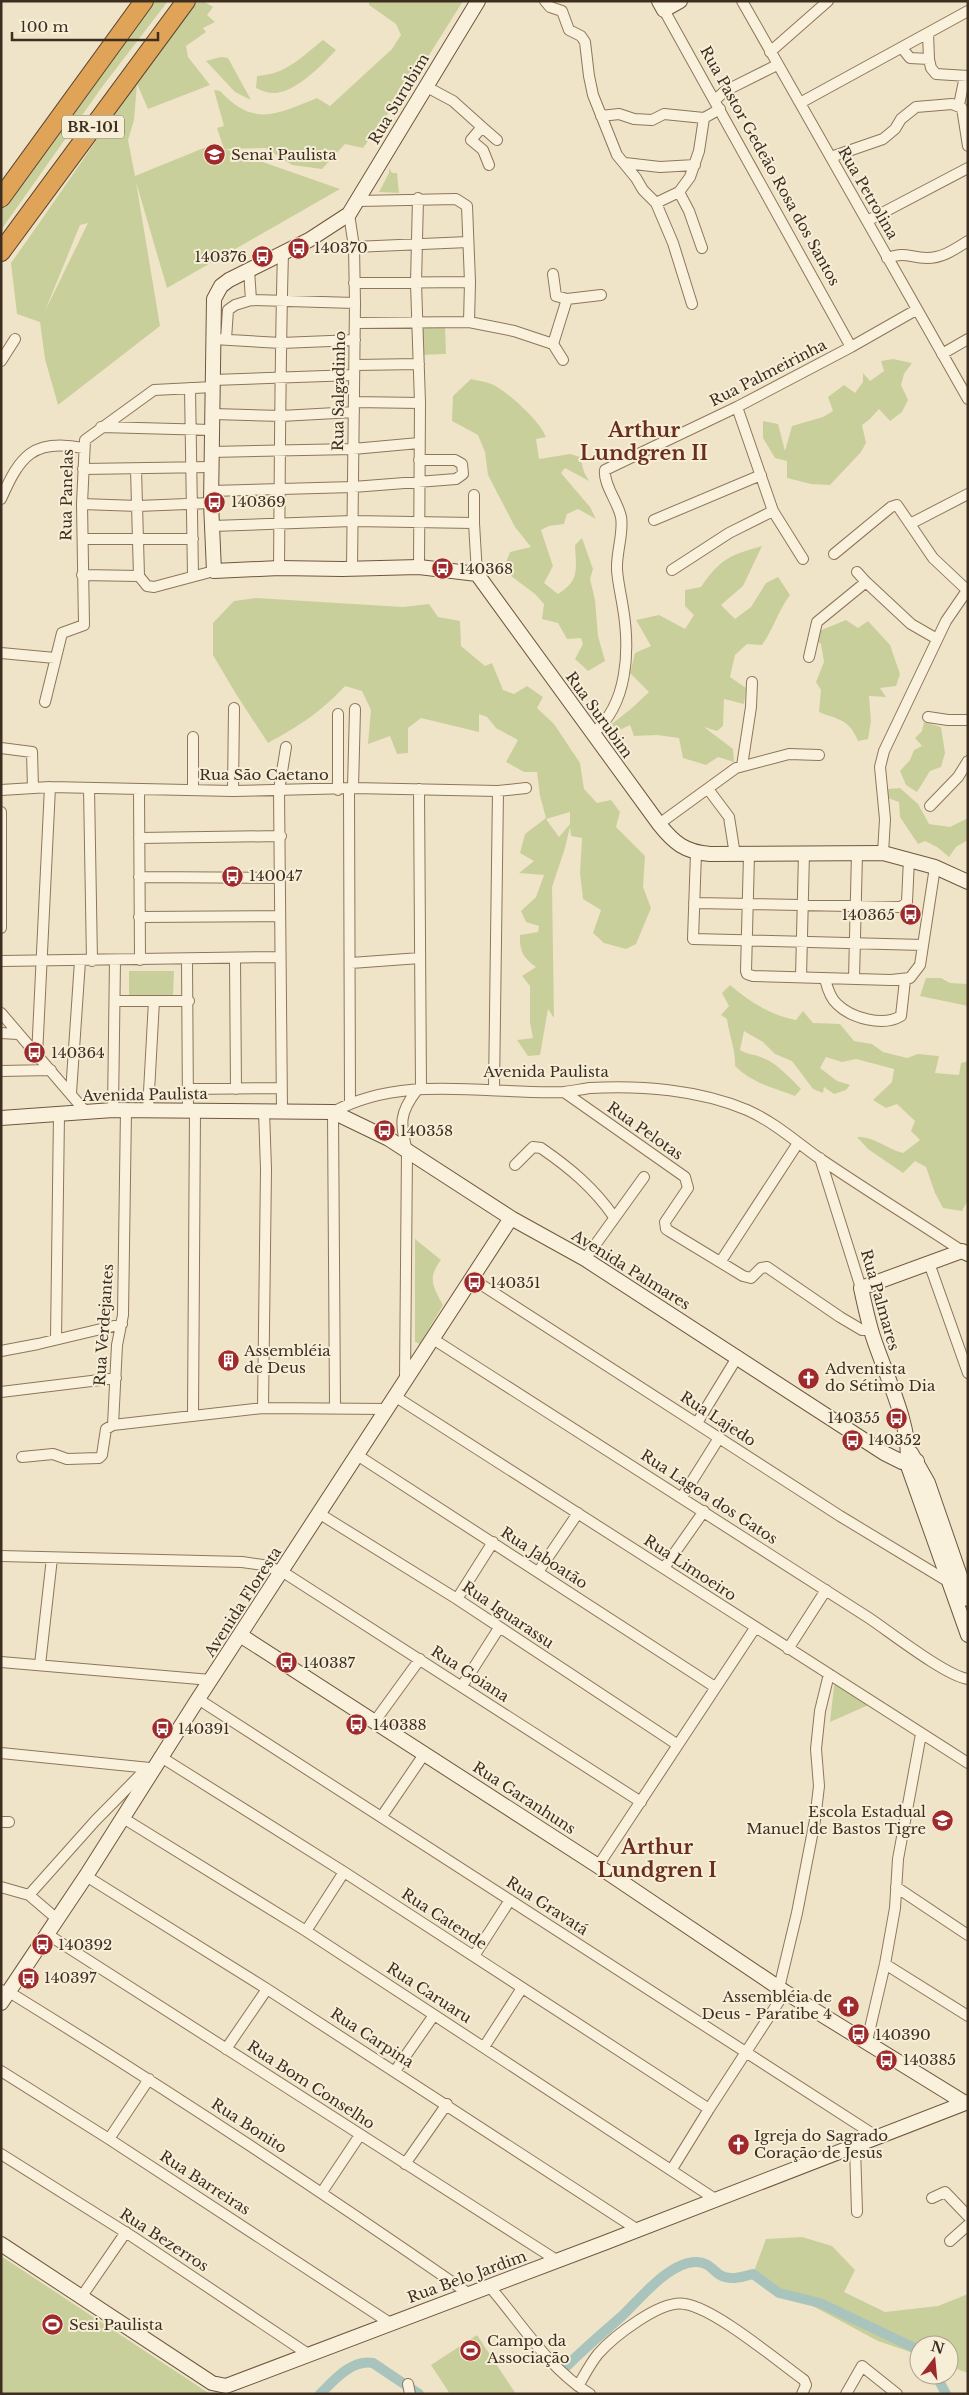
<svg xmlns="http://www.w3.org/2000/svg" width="969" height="2395" font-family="'Libre Baskerville',serif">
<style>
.green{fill:#c9cf9b;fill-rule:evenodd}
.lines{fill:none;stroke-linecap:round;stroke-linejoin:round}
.canal{stroke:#a9c4bc;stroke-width:10}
.street-casing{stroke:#8d765c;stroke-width:12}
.secondary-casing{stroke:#6f573f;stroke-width:16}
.highway-casing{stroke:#5b4430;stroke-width:20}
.street{stroke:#faf1dc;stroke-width:10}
.secondary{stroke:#faf1dc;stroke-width:14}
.highway{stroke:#e0a458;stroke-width:18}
.labels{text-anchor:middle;stroke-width:4;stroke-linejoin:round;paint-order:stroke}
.shield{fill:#f7eed8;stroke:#756857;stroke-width:1}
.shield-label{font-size:14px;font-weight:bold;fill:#3d2e20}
.street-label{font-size:15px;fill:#3d2e20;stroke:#f7eed8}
.poi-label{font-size:15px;fill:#3d2e20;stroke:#f7eed8;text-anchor:start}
.district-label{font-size:20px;font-weight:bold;fill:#6b2e1e;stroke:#f7eed8}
</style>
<rect width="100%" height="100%" fill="#f0e4c8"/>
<path class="green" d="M155,1H168L102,87L1,230V207Z
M195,1H203L213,7L207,15L215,22L203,28L206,32L186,46L188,57L210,85L148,109L137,84L134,120L128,140L135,176L211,145L224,149L217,128L224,126L214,90L220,91C255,128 276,114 317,98L330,106L392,49L401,35L396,24L369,5V1H463L421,68L363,148L345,144L322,169L292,165L266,148L225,149L340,189L167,288L136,182L160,326L58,405L45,359L40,322L17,314L11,263C73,176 131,87 195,1ZM88,223L45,311L80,225Z
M323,40L336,50C322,65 296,92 275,93C268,93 262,91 256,88L257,76C287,74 300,58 323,40Z
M221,57L228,58L251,100L235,92L206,61Z
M389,168L392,173H397L399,193L379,192L389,173Z
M445,326L446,354L421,355L420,327Z
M893,359L912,363L904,374L901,385L908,400L902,412L890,421L879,409L870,419L862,425L866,443L861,452L830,485L811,484L787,478V461L775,458L763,438V421L778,424L785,451L792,426L823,417L833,411L828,397L844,385L855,393L863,382V373L870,381L884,371L881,361Z
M471,379C479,381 490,382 497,387C512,396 540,421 546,437L536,439L539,459L570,454L580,457L584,472L589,481L565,468L561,473L590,507L596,519L578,509L567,514L564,524L549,526L541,530L553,566L544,583L558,594C580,580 576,570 575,545L582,538L593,569L590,579L595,600L598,636L605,661L588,671L575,659L583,644L581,638L567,639L558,623L542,619L544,604L535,594L503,570L510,552L531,547L515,527L488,475L485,452L478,435L452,421L453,396Z
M762,546L743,586L721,605L735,619L751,607L766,583L778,577L790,595C777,613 774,628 762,645L747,644L735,655L730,677L746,688L744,704L724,699L723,726L717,731L704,727L733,749L734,762L718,757L706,765L683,758L679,738L657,735L634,736L630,725L608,736V727L632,708L649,692L630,673L635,653L651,646L636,620L659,615L685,629L694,615L685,606V590L701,587C720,559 730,555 762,546Z
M256,598L403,607L429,604L438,617L460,621L461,646L485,666L492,663L503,690L514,694L527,686L543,697L537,708L554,724L580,763L584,789L597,803L611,800L620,812L616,827L645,856L643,887L651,908L636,944L626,949L604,943L593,933L601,910L583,899L580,873L582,838L571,836L570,827L565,848L552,887L554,1018L548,1009L540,1055L528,1056L517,1040L533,1038L530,1023V986L522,976L536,967C524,959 519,951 520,935L538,932L539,926L526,922L521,911L536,897L544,875L519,873L534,861L520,853L525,834L546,818L540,796L537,772H524L506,762L518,740L496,728L487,717L479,714V732L421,718L408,728V753L397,754L390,736L368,744L371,710L362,691L345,686C321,712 299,726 268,743L236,694L213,655V623L234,601ZM570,812V824L559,837L546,819Z
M846,620L858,628L868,621L890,645L900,674L896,686L880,688L886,697L869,696L871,721L868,739L858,741C849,719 839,720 819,712L821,690L816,682L824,662L821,644L813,638L819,631Z
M924,722L941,727L945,753L941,767L930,771L917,792L906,785L900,771L910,760L914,750L922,746L915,738L922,731Z
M900,788L918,804L929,824L950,827L968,818V842L966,841L956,847L949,857L937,847L925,841L918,844L900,817L899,802L888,798V789Z
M129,971H174L173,996L129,995Z
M926,978H941L950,983L968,984V1006L920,996Z
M730,985C750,1002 770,1015 796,1020L803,1011L813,1023L840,1024L854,1041L872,1044L883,1052L907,1058L918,1054L939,1056L935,1073L959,1075L961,1063L968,1061V1200L962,1211L943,1208L935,1193L926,1167L915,1161L903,1173L868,1149L857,1137C876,1137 885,1148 903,1153L920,1140L911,1131L915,1121L897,1104L886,1108L873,1100L892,1082L894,1069L856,1059L842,1062L826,1057L820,1068L837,1081L850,1085L846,1090L834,1094L824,1087L823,1093L813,1089L792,1061L775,1054L763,1042L744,1031L740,1050C748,1055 755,1054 763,1058C778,1064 790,1078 801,1089L795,1096C774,1088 752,1083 735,1066C736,1051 729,1035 727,1019L721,1015L729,1006L722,993Z
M415,1239L441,1260C427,1278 433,1287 443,1305L420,1344L415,1342Z
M835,1678L873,1703L830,1722Z
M802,2237L832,2246L855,2270L844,2292L885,2312L938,2306L968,2294V2373L949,2366V2345H919V2355L878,2341L753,2274L766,2239Z
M1,2256L210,2394H1Z
M477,2335L516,2394H450L431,2365Z"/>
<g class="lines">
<path class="canal" d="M563,2370C582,2350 603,2333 623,2315C641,2298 670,2261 697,2262C710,2263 711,2269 720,2275C730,2281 742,2277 753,2274L779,2293L820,2303L919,2350
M936,2375L946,2394
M320,2394C334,2380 352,2359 373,2363L419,2394"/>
<defs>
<path id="street" d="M545,1L550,7L562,11L569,30L581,36L585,42L589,76L593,95L617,155L636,178L643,190L656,203
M742,1L968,399
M664,10L851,347
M928,33L929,59
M902,48L910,58L929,59L931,68L936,74L968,76
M770,52L828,1
M425,86L453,101L482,127L471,140L483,150L489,165
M715,100L725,91L777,65
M800,103L968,11
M959,105L965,76
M601,116L619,114L634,119L652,120L664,114L704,118
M482,127L497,140
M831,157L883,139L895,129L901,119L916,107L952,104L962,108L968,146
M625,163L660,167L695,165
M679,192L689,211L702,248
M418,198L416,283L420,403L419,567
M349,214L354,247L355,303L352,569
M867,221L968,168
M354,247L468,242
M887,258C907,251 909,258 927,258C943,258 955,249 968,241
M249,270L251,300L355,303
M553,274L556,296L567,299
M354,283L470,282
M692,304L673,243L656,203L679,192L690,177L699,151L704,118L720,109
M469,322L514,331L553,344L563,360
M355,323L469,322L470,282L467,206L456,199L358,201
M213,339L281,343L355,340
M226,339L228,310L235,305L251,300
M553,344L567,299L601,295
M942,354L968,339
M1,361L15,339
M355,365L419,364
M213,380L354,375
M190,388L193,576
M354,402L420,403
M737,407L773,511L803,559
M213,414L281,416L354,412
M101,427L212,430
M211,452L353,449L419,443
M83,469L211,467
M136,469L139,576
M211,491L353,487L456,479L463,474L462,464L455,460H419
M1,499C20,456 33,438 83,448
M82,504L138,506L211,503
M654,520L761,475
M474,523V495
M910,524L968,494
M212,526L352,521L474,523L477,574
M83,539H193
M834,554L891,507L897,505L933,558L967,590
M279,568C280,463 280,358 283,253
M672,570L729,533L773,511
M857,572L866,582
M82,575L139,576L147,586L154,587L214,571
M1,653L55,658
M809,657L817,622L866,582L911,624L937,639
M45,702L62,633L84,625L82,504L85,440L154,390L213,387
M338,714V790
M928,717L948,720H968
M593,733C628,705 630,650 623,608C621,595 618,583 617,570C616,553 624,532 621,517C618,502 603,484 605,470L737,407L851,347L916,310
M1,748L32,752L33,788
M742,766L751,707L752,682
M89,788L92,961
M353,788L355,709
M139,789L140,960
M349,789L350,1103
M419,789L421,1089
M708,789L729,817L735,855
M1,790L50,787L233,791L353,788L498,791L526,788
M193,790V737
M233,791L234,708
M930,806L958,777L968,761
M1,812V928
M659,824L736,768L789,754L819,755
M139,838L281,836
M696,853L693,939L923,945
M883,853L885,819L880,767L884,751L946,621L968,589
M749,855L746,971L747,974L753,976L891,980L910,978L920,965L935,867
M139,877L280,878
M694,903L901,907L907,902L909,859
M139,917L279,916
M187,959L188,1111
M235,959L236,1089
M1,961L279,957
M351,963L420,958
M801,977L804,853
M825,979C827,987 830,998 837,1004C851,1018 883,1027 901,1016L905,980
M854,979L857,853
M115,1001H189
M1,1013L85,1111
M1,1033L18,1034
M37,1056L50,787
M1,1071L51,1070
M187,1089L280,1088
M494,1089L498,791
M564,1092L685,1177L688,1188L665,1222L666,1229L669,1231L743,1276L751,1278L761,1268L767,1267L840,1317L862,1330H871
M71,1093L80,961
M113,1110L115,960
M148,1110L154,1001
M282,1110L279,790L286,747
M820,1158L861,1288
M515,1165L533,1147L541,1148C570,1168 594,1188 614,1217
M585,1259L644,1177
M721,1261L798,1143
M929,1263L968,1373
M471,1278L840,1516L949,1582
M56,1339L59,1114
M433,1339L869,1618C890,1632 946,1676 968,1679
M1,1351L38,1344L122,1324
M405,1379L407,1151C400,1124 399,1113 417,1090
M1,1392L116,1378
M396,1397L968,1763
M335,1407L333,1112C404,1073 488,1095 564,1092C573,1091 582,1089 590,1088C641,1085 700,1090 747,1110C774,1122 795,1141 819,1158C866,1190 915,1220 962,1251
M263,1408L266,1169L264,1111
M193,1416L195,1111
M697,1423L738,1356
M113,1425L263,1408L387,1409
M357,1455L715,1687
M22,1457L53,1454L67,1459L99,1458L102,1455L106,1429L113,1425L117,1345L123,1315L126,1110
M682,1497L719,1438
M320,1514L457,1599L678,1745
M1,1556L242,1562L263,1565L283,1572L641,1802
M664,1568L704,1511
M538,1572L578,1513
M457,1599L493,1542
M788,1649L826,1590
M1,1662L211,1680
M40,1665L52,1558
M462,1686L499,1628
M198,1699L879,2138
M375,1721L420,1659
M1,1753L150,1768
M161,1757L344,1872L709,2109
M382,1816L425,1753
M123,1818L306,1931L715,2199
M1,1822H9
M598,1866L755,1628
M86,1876L267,1989L638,2230
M1,1887L29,1895L57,1919
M896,1887L968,1935
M29,1895L95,1821L147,1768
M306,1931L344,1872
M47,1934L558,2261
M474,1956L510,1900
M885,1964L968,2016
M779,1988L797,1913L815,1820L819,1786L816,1749L820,1711L829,1674
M1,1990L9,1992C165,2088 318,2189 468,2293
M867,2041L885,1964L895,1908L898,1859L921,1734
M484,2047L522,1988
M226,2049L267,1989
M1,2071L109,2139L390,2323
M395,2071L434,2015
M109,2139L149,2079
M855,2147L857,2212
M1,2154L133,2237L308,2354
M405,2164L447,2104
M672,2169L709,2109L785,1992
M322,2192L360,2135
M932,2198L945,2192L968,2216
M950,2241L968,2225
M490,2287C521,2323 549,2369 590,2394
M82,2296L126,2232
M408,2384L410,2394
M578,2386C584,2376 590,2364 598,2354C613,2337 661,2299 685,2304C716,2309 776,2360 804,2380L806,2385L802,2394
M846,2394L862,2366L897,2394"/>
<path id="secondary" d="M478,1L349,214L309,240L229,280L221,286L214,299L211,503L214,571L279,568L342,569L419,567L477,574L659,824C674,843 685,852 710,854L883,853L935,867L968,882
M659,1L664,10L680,1
M1,1118L113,1110L333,1112L389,1139L511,1218L585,1259L884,1453L902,1462L917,1461
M968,1254L962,1251L861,1288C864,1302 867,1316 871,1330C881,1366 913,1426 907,1463L968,1635
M911,1453L928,1483L968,1599
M240,1635L598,1866L785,1992L965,2103
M1,2003L86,1876L198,1699L511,1218
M1,2244L212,2383L226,2386L604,2243L968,2102"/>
<path id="highway" d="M1,198L144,1
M1,252L186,1"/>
</defs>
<use href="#street" class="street-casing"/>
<use href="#secondary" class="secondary-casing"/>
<use href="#highway" class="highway-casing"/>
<use href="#street" class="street"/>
<use href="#secondary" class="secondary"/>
<use href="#highway" class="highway"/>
</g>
<defs>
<symbol id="university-disc" viewBox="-11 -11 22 22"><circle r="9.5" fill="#9e2a2b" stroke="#f7eed8"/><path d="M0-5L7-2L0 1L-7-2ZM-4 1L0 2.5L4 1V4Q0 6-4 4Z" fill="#fff"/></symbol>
<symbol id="bus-disc" viewBox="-11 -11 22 22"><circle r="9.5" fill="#9e2a2b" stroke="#f7eed8"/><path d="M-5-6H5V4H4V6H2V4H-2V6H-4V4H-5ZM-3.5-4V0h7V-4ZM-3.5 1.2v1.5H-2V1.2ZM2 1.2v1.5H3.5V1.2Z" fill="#fff"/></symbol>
<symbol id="building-disc" viewBox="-11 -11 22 22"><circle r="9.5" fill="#9e2a2b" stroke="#f7eed8"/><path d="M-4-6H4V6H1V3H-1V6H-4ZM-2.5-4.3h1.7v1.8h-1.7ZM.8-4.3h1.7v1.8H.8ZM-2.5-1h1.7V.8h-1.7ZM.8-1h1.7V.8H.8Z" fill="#fff"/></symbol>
<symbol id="church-disc" viewBox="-11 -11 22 22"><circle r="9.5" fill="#9e2a2b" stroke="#f7eed8"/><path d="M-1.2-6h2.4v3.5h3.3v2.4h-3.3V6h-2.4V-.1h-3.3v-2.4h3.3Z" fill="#fff"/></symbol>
<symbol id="school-disc" viewBox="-11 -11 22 22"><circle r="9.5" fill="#9e2a2b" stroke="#f7eed8"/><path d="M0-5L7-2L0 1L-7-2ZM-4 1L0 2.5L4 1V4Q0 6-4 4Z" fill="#fff"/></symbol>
<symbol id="stadium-disc" viewBox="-11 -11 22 22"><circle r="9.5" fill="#9e2a2b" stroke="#f7eed8"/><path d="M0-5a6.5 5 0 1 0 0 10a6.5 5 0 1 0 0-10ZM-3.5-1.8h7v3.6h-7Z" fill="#fff"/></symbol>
</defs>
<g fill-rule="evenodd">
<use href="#university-disc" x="202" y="142" width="25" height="25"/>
<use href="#bus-disc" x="286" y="236" width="25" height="25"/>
<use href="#bus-disc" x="250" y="244" width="25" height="25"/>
<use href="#bus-disc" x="202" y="490" width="25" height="25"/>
<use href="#bus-disc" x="430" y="556" width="25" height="25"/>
<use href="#bus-disc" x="220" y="864" width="25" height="25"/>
<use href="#bus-disc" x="898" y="902" width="25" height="25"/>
<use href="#bus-disc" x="22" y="1040" width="25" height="25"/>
<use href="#bus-disc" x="372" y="1118" width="25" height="25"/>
<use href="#bus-disc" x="462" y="1270" width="25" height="25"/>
<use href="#building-disc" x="216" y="1348" width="25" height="25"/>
<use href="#church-disc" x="796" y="1366" width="25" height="25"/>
<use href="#bus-disc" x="884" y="1406" width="25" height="25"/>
<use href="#bus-disc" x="840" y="1428" width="25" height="25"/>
<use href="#bus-disc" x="274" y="1650" width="25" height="25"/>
<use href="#bus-disc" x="344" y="1712" width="25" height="25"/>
<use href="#bus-disc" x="150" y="1716" width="25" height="25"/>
<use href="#school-disc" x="930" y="1808" width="25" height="25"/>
<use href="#bus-disc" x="30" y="1932" width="25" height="25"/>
<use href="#bus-disc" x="16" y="1966" width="25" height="25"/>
<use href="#church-disc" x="836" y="1994" width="25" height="25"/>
<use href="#bus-disc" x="846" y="2022" width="25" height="25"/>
<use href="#bus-disc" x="874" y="2048" width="25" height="25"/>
<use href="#church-disc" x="726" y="2132" width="25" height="25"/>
<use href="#stadium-disc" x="40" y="2312" width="25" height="25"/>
<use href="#stadium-disc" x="458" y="2338" width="25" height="25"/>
</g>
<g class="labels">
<rect class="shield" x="62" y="115.5" width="62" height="23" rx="4"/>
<g class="shield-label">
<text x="93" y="132">BR-101</text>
</g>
<g class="street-label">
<text transform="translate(399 99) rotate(-59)" y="5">Rua Surubim</text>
<text transform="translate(770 166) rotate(61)" y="5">Rua Pastor Gedeão Rosa dos Santos</text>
<text transform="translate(868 193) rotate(60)" y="5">Rua Petrolina</text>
<text transform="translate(768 373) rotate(-27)" y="5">Rua Palmeirinha</text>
<text transform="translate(339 391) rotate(-89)" y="5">Rua Salgadinho</text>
<text transform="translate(67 495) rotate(-89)" y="5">Rua Panelas</text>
<text transform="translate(599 715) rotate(54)" y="5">Rua Surubim</text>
<text x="264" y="780">Rua São Caetano</text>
<text x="546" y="1077">Avenida Paulista</text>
<text transform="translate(145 1095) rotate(-1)" y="5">Avenida Paulista</text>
<text transform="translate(645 1131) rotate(35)" y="5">Rua Pelotas</text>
<text transform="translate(631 1270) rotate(32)" y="5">Avenida Palmares</text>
<text transform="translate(880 1300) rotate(74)" y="5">Rua Palmares</text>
<text transform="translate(104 1325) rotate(-86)" y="5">Rua Verdejantes</text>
<text transform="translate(718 1419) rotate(33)" y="5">Rua Lajedo</text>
<text transform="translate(709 1497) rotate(33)" y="5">Rua Lagoa dos Gatos</text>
<text transform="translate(544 1558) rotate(33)" y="5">Rua Jaboatão</text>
<text transform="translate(690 1568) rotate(33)" y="5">Rua Limoeiro</text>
<text transform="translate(243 1602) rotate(-57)" y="5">Avenida Floresta</text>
<text transform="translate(508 1615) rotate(34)" y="5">Rua Iguarassu</text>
<text transform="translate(470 1674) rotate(33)" y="5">Rua Goiana</text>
<text transform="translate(524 1798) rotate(33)" y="5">Rua Garanhuns</text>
<text transform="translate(547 1906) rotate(33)" y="5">Rua Gravatá</text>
<text transform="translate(444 1919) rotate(33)" y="5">Rua Catende</text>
<text transform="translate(429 1993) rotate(33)" y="5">Rua Caruaru</text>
<text transform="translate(372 2038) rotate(33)" y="5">Rua Carpina</text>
<text transform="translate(311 2085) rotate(33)" y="5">Rua Bom Conselho</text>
<text transform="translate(249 2126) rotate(33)" y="5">Rua Bonito</text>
<text transform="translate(205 2183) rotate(33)" y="5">Rua Barreiras</text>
<text transform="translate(164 2240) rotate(33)" y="5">Rua Bezerros</text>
<text transform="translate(467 2277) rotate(-20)" y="5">Rua Belo Jardim</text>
</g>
<g class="poi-label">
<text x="231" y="160">Senai Paulista</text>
<text x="314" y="253">140370</text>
<text x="247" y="262" text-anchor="end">140376</text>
<text x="231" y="507">140369</text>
<text x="459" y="574">140368</text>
<text x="249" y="881">140047</text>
<text x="895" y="920" text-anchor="end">140365</text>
<text x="51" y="1058">140364</text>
<text x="400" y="1136">140358</text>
<text x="490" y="1288">140351</text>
<text x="244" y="1356">Assembléia<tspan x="244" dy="17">de Deus</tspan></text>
<text x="825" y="1374">Adventista<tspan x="825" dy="17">do Sétimo Dia</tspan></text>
<text x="880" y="1423" text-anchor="end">140355</text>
<text x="868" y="1445">140352</text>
<text x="303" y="1668">140387</text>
<text x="373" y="1730">140388</text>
<text x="178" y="1734">140391</text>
<text x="926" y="1817" text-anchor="end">Escola Estadual<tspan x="926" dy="17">Manuel de Bastos Tigre</tspan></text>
<text x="58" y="1950">140392</text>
<text x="44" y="1983">140397</text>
<text x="832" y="2002" text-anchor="end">Assembléia de<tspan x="832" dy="17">Deus - Paratibe 4</tspan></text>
<text x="875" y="2040">140390</text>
<text x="903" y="2065">140385</text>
<text x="754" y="2141">Igreja do Sagrado<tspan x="754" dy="17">Coração de Jesus</tspan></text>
<text x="69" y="2330">Sesi Paulista</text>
<text x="487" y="2346">Campo da<tspan x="487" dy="17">Associação</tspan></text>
</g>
<g class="district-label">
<text x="644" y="437">Arthur<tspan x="644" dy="23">Lundgren II</tspan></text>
<text x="657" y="1854">Arthur<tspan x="657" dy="23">Lundgren I</tspan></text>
</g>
</g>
<rect width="969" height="2395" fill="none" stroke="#3d2e20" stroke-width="5"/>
<g transform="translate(934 2360) rotate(16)"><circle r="24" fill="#f7eed8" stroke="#ada18e"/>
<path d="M0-4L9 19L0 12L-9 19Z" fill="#9e2a2b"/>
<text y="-8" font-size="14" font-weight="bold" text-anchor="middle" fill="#3d2e20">N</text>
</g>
<path d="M12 32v8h146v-8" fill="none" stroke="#3d2e20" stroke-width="2.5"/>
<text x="20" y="32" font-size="15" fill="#3d2e20" stroke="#f7eed8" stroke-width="4" paint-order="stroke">100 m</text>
</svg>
